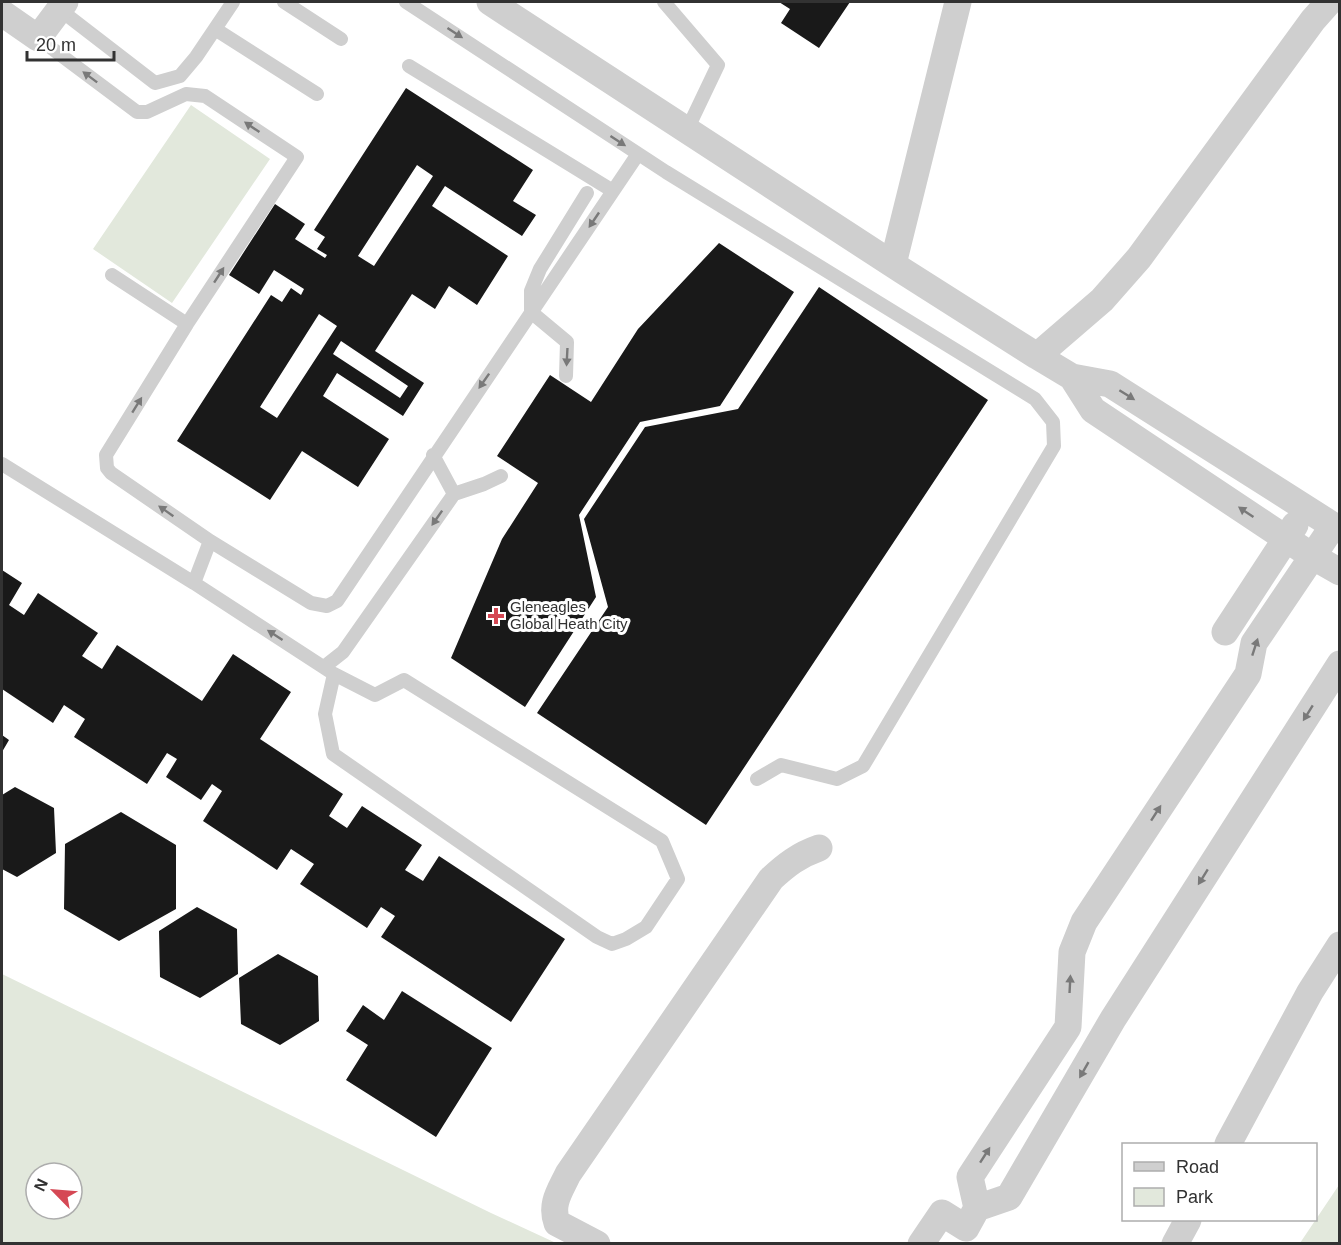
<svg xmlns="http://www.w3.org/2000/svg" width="1341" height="1245" font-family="Helvetica,sans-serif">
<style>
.green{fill:#e2e8dc;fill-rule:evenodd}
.building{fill:#191919;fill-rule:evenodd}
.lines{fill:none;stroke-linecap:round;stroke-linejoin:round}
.service{stroke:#cfcfcf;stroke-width:14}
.minor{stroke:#cfcfcf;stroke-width:27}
.oneway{fill:#797979}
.poi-dot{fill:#d54854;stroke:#fff;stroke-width:2}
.labels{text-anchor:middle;stroke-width:6;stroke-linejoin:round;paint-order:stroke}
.poi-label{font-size:15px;fill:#323232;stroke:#fff;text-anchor:start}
</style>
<rect width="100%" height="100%" fill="#fff"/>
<path class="green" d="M191,105L270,159L172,303L93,249Z
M2,974L491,1213L556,1243H2ZM36,1173H72V1209H36Z
M1339,1185V1243H1300Z"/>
<path class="building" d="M779,2H850L819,48L781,23L790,9Z
M406,88L533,170L513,201L536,215L522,236L445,186L432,206L508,256L477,305L449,286L435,309L412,294L375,351L424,383L403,416L337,373L323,396L389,439L358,487L302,451L270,500L177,441L271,295L282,302L291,288L301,295L304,289L274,270L259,294L229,275L275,204L305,224L295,239L325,258L327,255L317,249L325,237L314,230ZM417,165L433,176L374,266L358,256ZM319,314L337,326L277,418L260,407ZM341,341L408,386L400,398L333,354Z
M719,243L794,292L720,406L640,422L579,515L596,597L525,707L451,658L502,539L538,483L497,456L550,375L591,402L638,329Z
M819,287L988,400L706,825L537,713L608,607L584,519L645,427L738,409Z
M2,570L22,583L9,605L24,615L38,593L98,633L82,656L102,669L117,645L202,701L233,654L291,692L260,739L343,794L329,816L347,828L362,806L422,845L405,870L423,881L439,856L565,939L511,1022L381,937L395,916L381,907L367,928L300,884L314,864L291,849L277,870L203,821L222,791L212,784L201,800L166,777L177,759L167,753L147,784L74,737L85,719L64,705L53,723L2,689Z
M2,735L9,740L2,752Z
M15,787L54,808L56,853L17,877L2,869V795Z
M121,812L176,845V909L119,941L64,909L65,844Z
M197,907L237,929L238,974L200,998L160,977L159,931Z
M278,954L318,976L319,1021L280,1045L241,1024L239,978Z
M402,991L492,1048L436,1137L346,1080L368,1045L346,1031L363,1005L384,1020Z"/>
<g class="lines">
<path class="service" d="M284,2L341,39
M406,2L666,172L1035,399L1053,422L1054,446L863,766L837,779L781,765L757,779
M664,2L718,65L687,130
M59,9L155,83L180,76L196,57L233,2
M215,29L317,94
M38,38L137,112H147L186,94L205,96L297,157L187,324L106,455L107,468L111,473L210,541L194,583L334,674L375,695L404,680L662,841L678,879L646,927L626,939L612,944L597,937L333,754L325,714L334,674
M409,66L613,191
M112,275L187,324
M566,376L567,342L531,312V291L540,269L587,193
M433,455L454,494
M2,464L194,583
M210,541L311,603L327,606L337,601L638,154
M324,667L343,652L454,494L484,484L501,476"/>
<path class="minor" d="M490,2L903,271L1037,356L1072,377L1110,384L1340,530
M2,13L38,38L65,2
M893,264L958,2
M1037,356L1102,300L1139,258L1313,20L1329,2
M1072,377L1093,410L1312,556L1340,572
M1225,632L1295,525
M1228,1144L1310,992L1340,945
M977,1208L970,1177L1068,1027L1072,952L1084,922L1248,674L1254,643L1333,526
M597,1244L557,1223C550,1204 560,1191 568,1174L771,879C786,865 799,855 819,848
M921,1244L942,1213L966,1228L977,1208L1009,1197L1113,1019L1340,664
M1175,1244L1188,1220"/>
</g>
<defs><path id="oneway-solid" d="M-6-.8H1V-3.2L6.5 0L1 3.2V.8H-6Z" transform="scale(1.5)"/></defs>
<g class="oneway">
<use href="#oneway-solid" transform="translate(455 33) rotate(33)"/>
<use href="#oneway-solid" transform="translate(90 77) rotate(-143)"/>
<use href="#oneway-solid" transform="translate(252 127) rotate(-146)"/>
<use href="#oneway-solid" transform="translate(618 141) rotate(33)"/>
<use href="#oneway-solid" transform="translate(594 220) rotate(124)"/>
<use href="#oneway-solid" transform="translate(219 275) rotate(-57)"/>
<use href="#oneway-solid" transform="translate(567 357) rotate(93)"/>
<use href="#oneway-solid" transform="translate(484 381) rotate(125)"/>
<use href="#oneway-solid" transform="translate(1127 395) rotate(32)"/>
<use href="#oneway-solid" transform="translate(137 405) rotate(-58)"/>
<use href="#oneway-solid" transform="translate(166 511) rotate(-145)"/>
<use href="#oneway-solid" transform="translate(1246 512) rotate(-146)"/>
<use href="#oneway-solid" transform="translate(437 518) rotate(125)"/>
<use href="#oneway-solid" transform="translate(275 635) rotate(-147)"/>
<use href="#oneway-solid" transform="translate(1255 647) rotate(-72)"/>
<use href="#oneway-solid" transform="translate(1308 713) rotate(122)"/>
<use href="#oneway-solid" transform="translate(1156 813) rotate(-57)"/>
<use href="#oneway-solid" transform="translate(1203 877) rotate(122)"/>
<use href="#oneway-solid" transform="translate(1070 984) rotate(-87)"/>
<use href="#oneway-solid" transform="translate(1084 1070) rotate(120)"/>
<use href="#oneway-solid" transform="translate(985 1155) rotate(-57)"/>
</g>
<path class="poi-dot" d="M493 607h6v6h6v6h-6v6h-6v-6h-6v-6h6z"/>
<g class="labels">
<g class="poi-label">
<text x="510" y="612">Gleneagles<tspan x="510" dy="17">Global Heath City</tspan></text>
</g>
</g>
<rect width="1341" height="1245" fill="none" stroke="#323232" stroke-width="6"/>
<rect x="1122" y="1143" width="195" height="78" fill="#ffffff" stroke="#adadad" stroke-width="1.5"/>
<rect x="1134" y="1162" width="30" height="9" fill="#cfcfcf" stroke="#adadad" stroke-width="1.5"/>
<text x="1176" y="1173" font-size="18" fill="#323232">Road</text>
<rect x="1134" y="1188" width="30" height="18" fill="#e2e8dc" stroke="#adadad" stroke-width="1.5"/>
<text x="1176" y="1203" font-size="18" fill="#323232">Park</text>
<g transform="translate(54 1191) rotate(295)"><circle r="28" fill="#ffffff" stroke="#adadad" stroke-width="1.5"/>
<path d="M0-4.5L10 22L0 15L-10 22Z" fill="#d54854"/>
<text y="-9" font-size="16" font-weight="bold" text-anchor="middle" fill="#323232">N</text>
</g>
<path d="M27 51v9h87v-9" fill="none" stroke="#323232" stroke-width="3"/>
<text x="36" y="51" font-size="18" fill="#323232" stroke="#ffffff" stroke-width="4.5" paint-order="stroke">20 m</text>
</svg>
